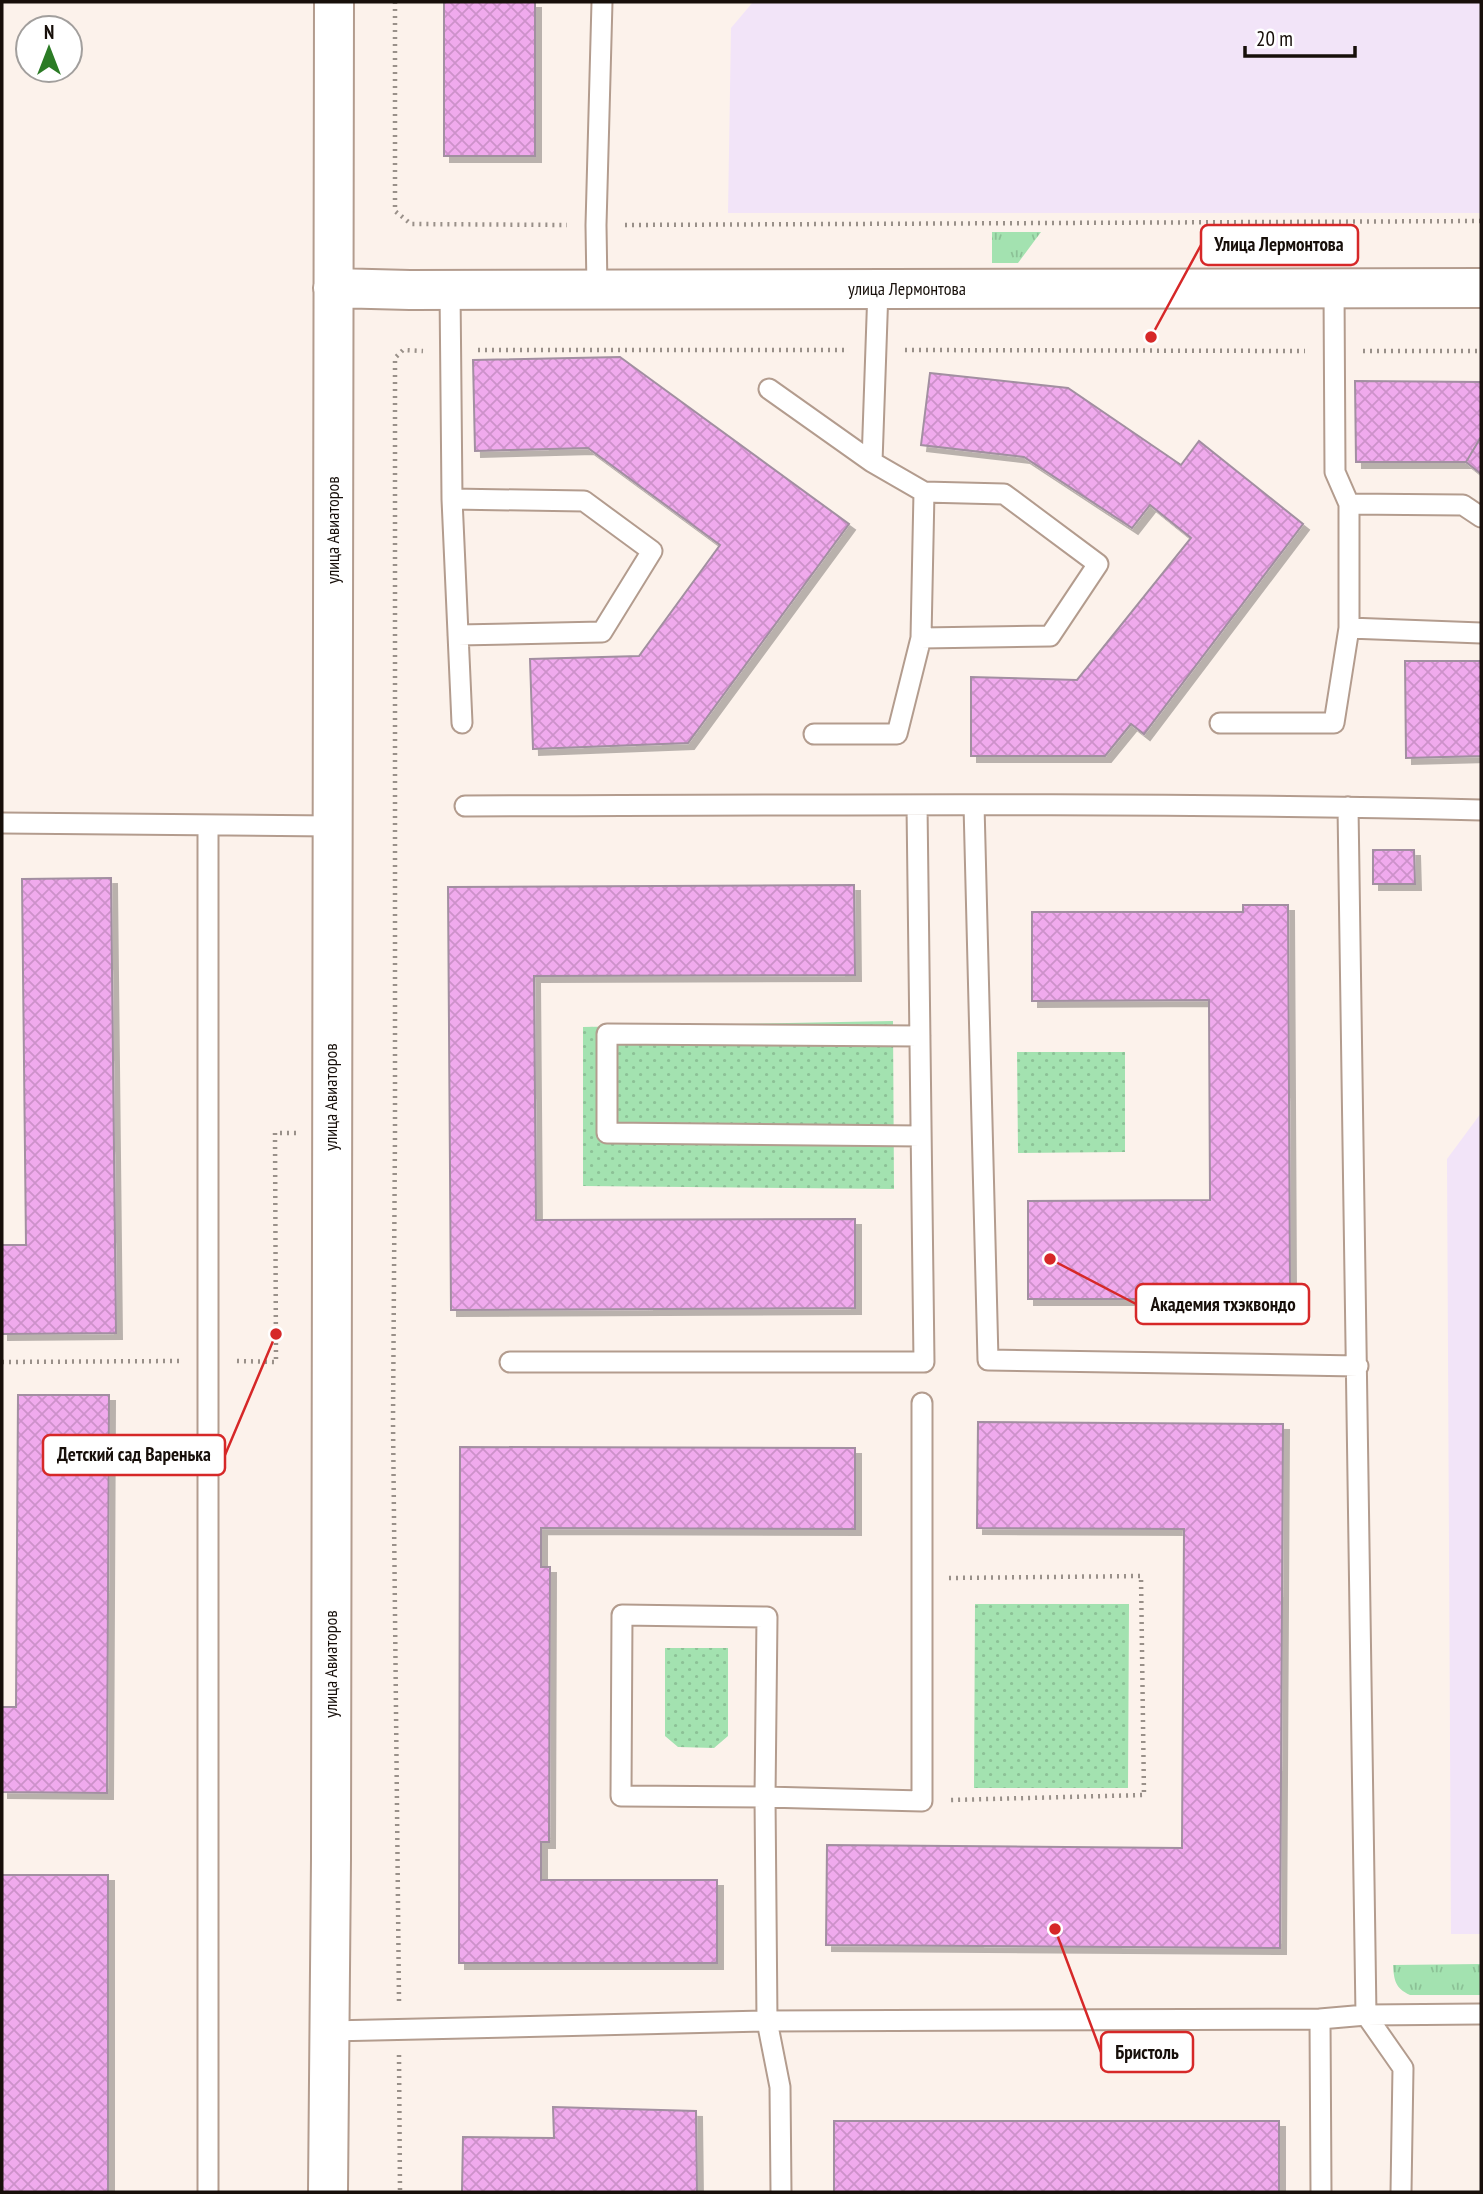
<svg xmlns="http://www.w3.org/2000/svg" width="1483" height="2194" font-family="'PT Sans Narrow',sans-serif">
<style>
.education{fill:#f2e4f8}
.grass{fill:url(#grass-tufts)}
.park{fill:url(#park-dots)}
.building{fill:url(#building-cross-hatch);stroke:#a28fa1;stroke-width:2;filter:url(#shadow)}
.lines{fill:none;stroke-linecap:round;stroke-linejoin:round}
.service-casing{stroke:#b39c8e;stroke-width:23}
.minor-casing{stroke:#b39c8e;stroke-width:42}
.path{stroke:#999089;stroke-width:4.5;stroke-dasharray:2 5;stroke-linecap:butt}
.service{stroke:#fff;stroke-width:19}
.minor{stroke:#fff;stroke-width:38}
.labels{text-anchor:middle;stroke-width:6;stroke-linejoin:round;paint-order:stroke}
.street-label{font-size:18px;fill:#170f0a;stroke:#fff}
.leader{fill:none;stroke:#d62828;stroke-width:2.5}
.callout-dot{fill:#d62828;stroke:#fff;stroke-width:2.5}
.callout{fill:#fff;stroke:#d62828;stroke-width:2.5}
.callout-label{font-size:19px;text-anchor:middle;font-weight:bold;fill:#170f0a}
</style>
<defs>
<pattern id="grass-tufts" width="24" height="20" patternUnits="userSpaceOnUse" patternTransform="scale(1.75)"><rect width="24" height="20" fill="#a3e2b0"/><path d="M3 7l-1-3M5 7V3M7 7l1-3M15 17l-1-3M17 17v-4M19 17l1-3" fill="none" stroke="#8cc196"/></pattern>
<pattern id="park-dots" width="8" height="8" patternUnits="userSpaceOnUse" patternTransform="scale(1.75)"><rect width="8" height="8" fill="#a3e2b0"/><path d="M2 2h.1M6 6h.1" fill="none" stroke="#8cc196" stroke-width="1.8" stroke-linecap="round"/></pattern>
<pattern id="building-cross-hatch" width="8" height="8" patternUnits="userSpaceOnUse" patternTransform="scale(1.75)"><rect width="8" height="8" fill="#f0aaed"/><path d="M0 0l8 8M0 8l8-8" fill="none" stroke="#cd91ca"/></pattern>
<filter id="shadow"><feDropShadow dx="6" dy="6" stdDeviation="0" flood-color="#0004"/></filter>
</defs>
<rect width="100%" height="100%" fill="#fcf2eb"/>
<path class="education" d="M753,2H1481V213H728L731,28Z
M1481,1113V1934H1451L1447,1159Z"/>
<path class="grass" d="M992,232H1041L1018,263H992Z
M1481,1964L1480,1995H1410C1395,1988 1394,1980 1393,1965Z"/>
<path class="park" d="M893,1021L894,1189L583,1186V1027Z
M1017,1052H1125V1152L1018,1153Z
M975,1604H1129L1128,1788H974Z
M665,1648H728V1736L714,1748L678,1747L665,1736Z"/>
<path class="building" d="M444,2H535V156H444Z
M620,357L849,524L688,743L533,749L530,659L639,656L720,545L588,448L475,451L473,360Z
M930,373L1068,388L1181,465L1199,441L1303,524L1144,734L1131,724L1105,756H971V677L1077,680L1191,538L1150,505L1132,528L1024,457L921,445Z
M1355,381L1481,382V437L1466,462H1356Z
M1481,437V474L1466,462Z
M1405,661H1481V756L1406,758Z
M1373,850H1414L1415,884H1373Z
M111,878L116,1333L2,1334V1245H26L22,879Z
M854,885L855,975L534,976L536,1220L855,1219V1308L451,1310L448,887Z
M1243,905H1288L1290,1285H1170V1299H1028V1201L1210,1200L1209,1000L1032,1001V912H1243Z
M18,1395H109L107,1793L2,1792V1707H16Z
M978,1422L1283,1424L1280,1948L826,1945L827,1845L1182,1848L1184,1529L977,1528Z
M460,1447L855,1448V1529L541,1528V1567H550L549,1842H541V1880H717V1963H459Z
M2,1875H108V2192H2Z
M553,2107L696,2111L697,2192H462L463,2137L554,2138Z
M553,2107L696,2111L697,2192H462L463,2137L554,2138Z
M834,2121H1279V2192H834Z
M834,2121H1279V2192H834Z"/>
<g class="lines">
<defs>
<path id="service" d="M1334,288L1335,472L1349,504L1463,505L1481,517
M450,289L452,499
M597,289L596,225L602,2
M769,389L872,462
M1349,628V504
M458,635L602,632L652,551L584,501L452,499L462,723
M921,638L924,492
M1220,723H1334L1349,628L1481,633
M814,734H897L921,638L1050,636L1098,564L1004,494L924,492L872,462L878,289
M974,805L988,1360L1358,1366
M465,806C804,805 1143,802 1481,810
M1348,807L1366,2015L1403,2068L1401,2192
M2,823L332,826
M208,826V2192
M920,1036L607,1034V1133L921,1136
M510,1362H924L917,805
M622,1615L767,1617L765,1797L621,1796Z
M330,2031L767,2021L765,1797L922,1801V1403
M781,2192L780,2087L767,2021L1320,2019
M1321,2192L1320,2019L1366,2015L1481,2014"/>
<path id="minor" d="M333,288L410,290L1481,288
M328,2192L331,1859L334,2"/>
</defs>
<use href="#service" class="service-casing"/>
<use href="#minor" class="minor-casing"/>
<path class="path" d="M395,2V211L411,224L567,225
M625,225L1481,221
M478,350H847
M905,350L1305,351
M1363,351H1481
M237,1361L276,1362L275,1133H296
M2,1362L179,1361
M949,1578L1141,1576L1144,1795L951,1800
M399,2001L393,1421L395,1133V358L403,350L423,351
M399,2055L400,2192"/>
<use href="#service" class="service"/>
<use href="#minor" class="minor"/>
</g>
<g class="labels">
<g class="street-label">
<text x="907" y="295">улица Лермонтова</text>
<text transform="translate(333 530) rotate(-90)" y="6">улица Авиаторов</text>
<text transform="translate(331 1097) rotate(-90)" y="6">улица Авиаторов</text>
<text transform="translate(331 1664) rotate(-90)" y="6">улица Авиаторов</text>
</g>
</g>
<path class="leader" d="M1151 337L1201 245M1050 1259L1136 1304M276 1334L225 1455M1055 1929L1101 2052"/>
<g class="callout-dot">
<circle cx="1151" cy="337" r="7"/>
<circle cx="1050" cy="1259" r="7"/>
<circle cx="276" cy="1334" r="7"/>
<circle cx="1055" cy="1929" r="7"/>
</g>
<g class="callout">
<rect x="1201" y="225" width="157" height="40" rx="7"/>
<rect x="1136" y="1284" width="173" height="40" rx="7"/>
<rect x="43" y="1435" width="182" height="40" rx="7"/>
<rect x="1101" y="2032" width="92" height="40" rx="7"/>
</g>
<g class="callout-label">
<text x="1279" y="251">Улица Лермонтова</text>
<text x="1223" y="1311">Академия тхэквондо</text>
<text x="134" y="1461">Детский сад Варенька</text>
<text x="1147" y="2059">Бристоль</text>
</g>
<rect width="1483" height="2194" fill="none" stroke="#170f0a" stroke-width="7"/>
<g transform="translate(49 49)"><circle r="33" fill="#ffffff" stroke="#a29f9d" stroke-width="2"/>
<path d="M0-5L12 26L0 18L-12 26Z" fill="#2b7b25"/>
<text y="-10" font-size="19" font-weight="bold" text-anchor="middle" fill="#170f0a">N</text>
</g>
<path d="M1245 46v10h110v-10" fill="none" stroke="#170f0a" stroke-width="3.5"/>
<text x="1256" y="46" font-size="21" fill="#170f0a" stroke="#ffffff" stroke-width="5" paint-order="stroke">20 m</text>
</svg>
